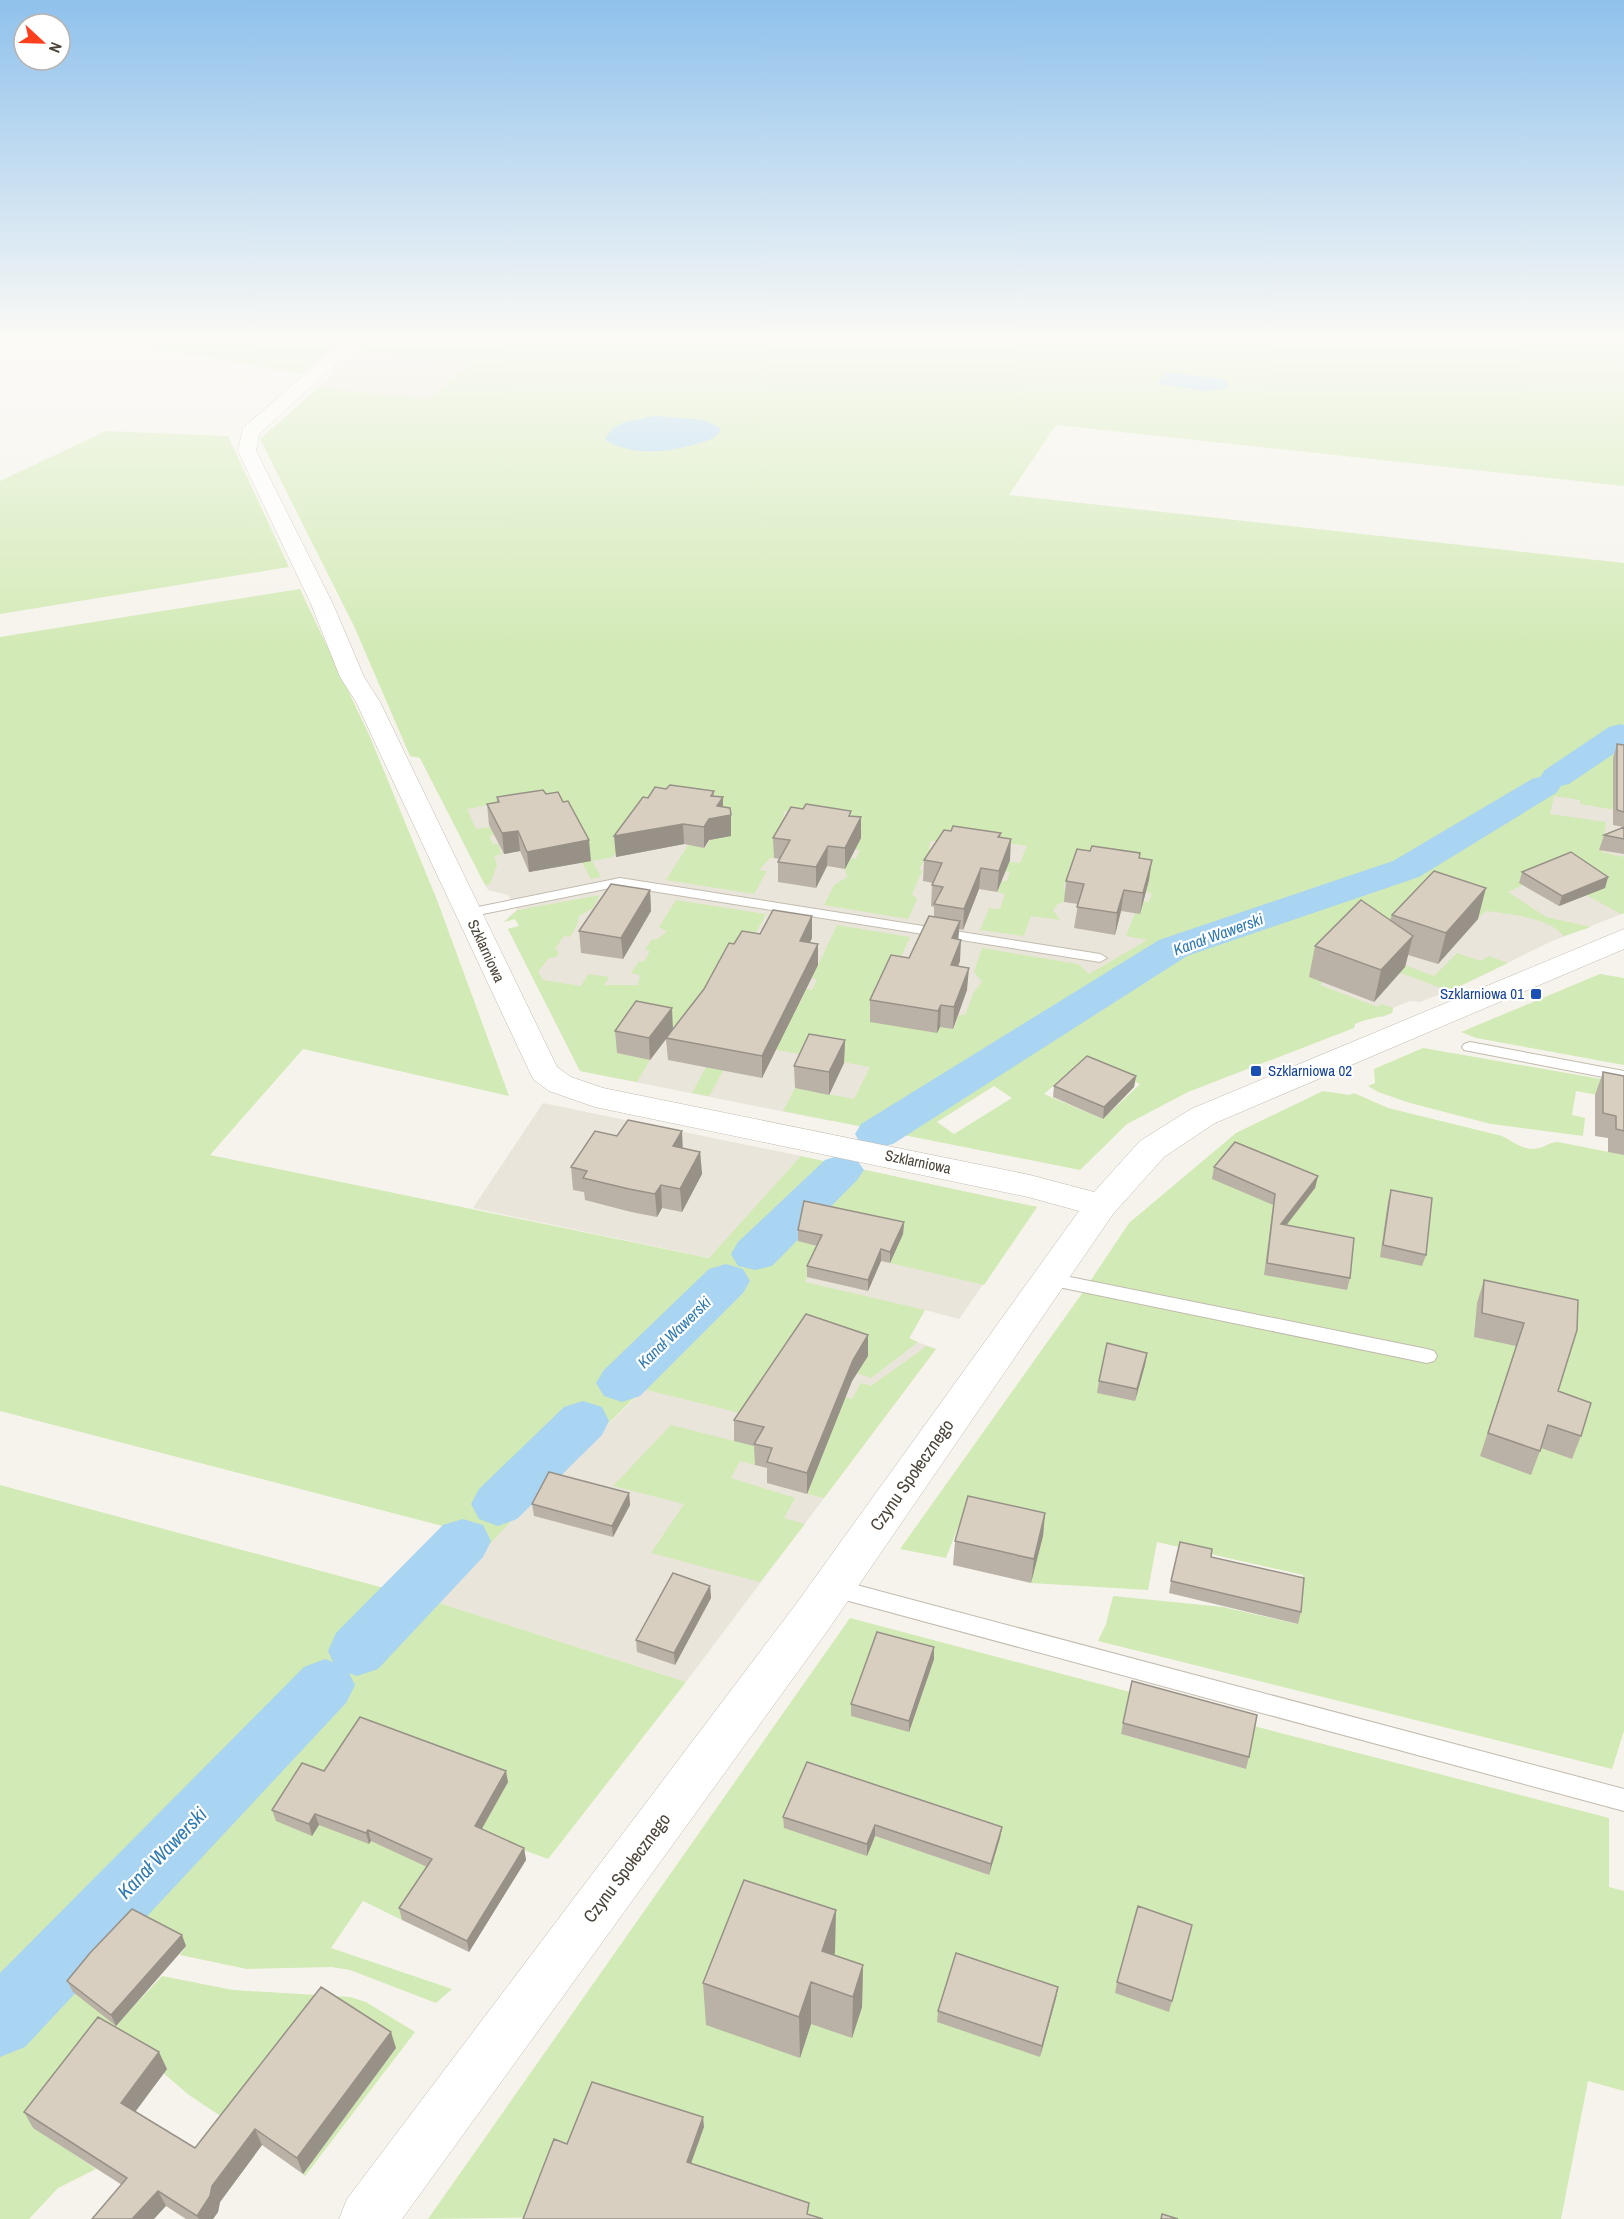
<svg xmlns="http://www.w3.org/2000/svg" width="1624" height="2219" font-family="'Archivo Narrow',sans-serif">
<style>
.residential{fill:#eae5da}
.green{fill:#d2eab5;fill-rule:evenodd}
.water{fill:#a9d4f2}
.lines{fill:none;stroke-linecap:round;stroke-linejoin:round}
.canal{fill:#a9d4f2;fill-rule:evenodd}
.lane-casing{stroke:#c2bbae;stroke-width:2}
.street-casing{stroke:#c2bbae;stroke-width:1}
.lane{fill:#fff;fill-rule:evenodd}
.street{fill:#fff;fill-rule:evenodd}
.wall{fill:#bab2a6}
.shaded-wall{fill:#979187}
.building{fill:#d8cfc1;stroke:#979187;stroke-width:1.5}
.transit-dot{fill:#1a4fb4;stroke:#fff;stroke-width:2}
.labels{text-anchor:middle;stroke-width:4.5;stroke-linejoin:round;paint-order:stroke}
.street-label{font-size:15px;fill:#4b4439;stroke:#fff}
.transit-label{font-size:15px;fill:#164399;stroke:#fff;text-anchor:end}
.water-label{font-size:16px;font-style:italic;fill:#2e7ab2;stroke:#fff}
.near-street-label{font-size:18px;fill:#4b4439;stroke:#fff}
.near-water-label{font-size:20px;font-style:italic;fill:#2e7ab2;stroke:#fff}
</style>
<rect width="100%" height="100%" fill="#f6f3ec"/>
<path class="residential" d="M355,352L471,364L429,399L318,388Z
M1624,748V913L1550,942L1461,986L1420,1002L1410,1001L1393,1008L1392,1013L1383,1017L1373,1016L1363,1020L1355,1024L1354,1028L1199,961L1327,913L1612,757Z
M420,758L572,780L1296,885L1089,974L831,1121L580,1071L508,929L519,926L515,919L504,922L517,909L508,895L488,890Z
M543,1103L801,1156L710,1258L473,1208Z
M865,1170L1037,1207L959,1319L925,1310L909,1339L936,1349L686,1682L436,1602L516,1516Z"/>
<path class="green" d="M119,342H339L302,374Z
M365,342H1624V486L1056,425L1009,495L1624,563V757H1613V801L1624,803L1616,810L1580,804V800L1554,796L1550,814L1606,822L1602,852L1624,857V913L1621,914L1586,895L1520,883L1523,885L1508,892L1546,917L1591,927L1564,936C1548,917 1509,914 1486,911L1477,919L1391,960L1434,976L1457,953L1481,961L1489,956L1508,963L1449,991L1401,973L1397,976L1346,957L1320,985L1378,1007L1381,1004L1393,1008L1392,1013C1379,1018 1368,1018 1355,1024L1354,1028L1188,1092L1127,1124L1080,1170L783,1111L795,1088L854,1099L870,1067L739,1043L709,1096L692,1093L706,1067L651,1026L617,1053L650,1060L637,1082L580,1071L508,929L519,926L515,919L504,922L518,910L600,895L593,908L579,916L577,925L570,937L564,936L555,949L559,953L556,957L549,958L538,972L543,980L581,986L588,974L609,977L604,985H638L640,975L631,973L639,961L644,962L650,951L645,950L652,939L656,940L667,931L659,927L676,900L766,914L755,934L800,1003L806,989L812,990L817,980L812,978L837,925L910,937L900,959L940,1027L954,1029L959,1015H965L974,992L982,982L974,972L982,948L1078,964L1089,974L1147,940L1126,936L1135,913H1140L1143,902H1149L1152,893L1146,892L1149,881L1137,878L1066,880L1063,889L1068,890L1064,902L1058,904L1053,910L1060,920L1031,916L1024,936L980,930L989,908L1000,909L1005,894L997,892L1002,881H1007L1010,872L1005,871L1009,862L1020,863L1027,846L980,839L930,841L929,849L933,850L929,859L925,858L919,870L922,871L912,894L917,899L908,919L824,905L834,885L847,877L845,869L851,858L856,859L860,850L855,849L861,838L833,818L784,811L780,847L774,858H770L759,870L767,871L754,894L666,880L688,845L705,848L712,837L623,843L613,857L592,861L601,877L591,879L578,855L511,801L467,809L476,829L491,827L494,835L489,836L493,844H498L502,854L494,856L497,865L490,884L485,885L420,758L410,756L354,626L260,439L318,388L429,399L470,365L355,352ZM1083,1060L1140,1084L1103,1119L1044,1094ZM994,1086L1012,1098L954,1134L937,1122Z
M106,431L228,436L289,567L0,614V481Z
M300,589L370,737L437,900L509,1096L303,1049L210,1155L709,1258L801,1156L1037,1207L984,1285L890,1263L903,1234L826,1239L805,1282L925,1310L909,1338L918,1342L871,1378L857,1373L868,1356L780,1374L852,1399L861,1383L871,1386L927,1346L936,1349L824,1498L807,1494L829,1439L763,1445L755,1465L740,1461L731,1478L795,1498L784,1518L805,1524L760,1582L651,1553L684,1504L613,1486L671,1425L734,1441L748,1415L643,1389L516,1516L436,1602L686,1682L548,1859L413,1809L434,1870L402,1920L363,1901L331,1948L452,1989L436,2003L350,1970L332,1967L247,1969L180,1955L186,1946L116,2025L162,1976L233,1990L350,1997L366,2002L415,2032L305,2176L303,2174L396,2048L234,2125L189,2095L163,2073L34,2128L96,2169L58,2188L29,2219H0V1485L399,1592L458,1530L0,1411V637Z
M1600,974L1624,978V1065L1476,1038L1461,1032Z
M1423,1048L1624,1083V1100L1576,1091L1572,1115L1585,1118L1583,1136L1491,1124L1410,1103L1378,1092L1368,1086L1375,1083L1374,1069Z
M1323,1091L1350,1095L1354,1093L1388,1108L1502,1136C1514,1142 1525,1152 1539,1148C1547,1146 1550,1142 1558,1142L1624,1155V1731L1612,1769L1098,1641L1106,1624L1113,1596L1223,1607L1297,1624L1303,1575L1157,1542L1148,1590L1031,1583L1042,1536L962,1517L946,1558L900,1549L1083,1292L1129,1223L1236,1133Z
M850,1618L1130,1692L1121,1734L1246,1769L1254,1726L1609,1818V1887L1624,1891V2091L1588,2081L1561,2219H808L809,2213L428,2219ZM887,1800L1000,1838L989,1875L875,1836L866,1855Z"/>
<path class="water" d="M1173,373L1222,379L1229,385L1227,388L1205,391L1159,384L1158,381L1165,374Z
M655,416L704,420L719,427L720,432C714,440 705,441 696,444C666,453 633,456 605,440C612,420 637,420 655,416Z"/>
<g class="lines">
<path class="canal" d="M1621,724L1624,725V747L1569,784L1561,786L1556,793L1419,877L1187,956L893,1144L877,1148L861,1144L855,1134L861,1124L1159,940L1393,861L1532,779L1540,777L1545,770L1609,727Z
M841,1155L857,1160L864,1170L857,1180L772,1266L755,1270L738,1266L731,1254L738,1242L825,1160Z
M726,1264L743,1269L750,1281L743,1293L640,1396L622,1402L604,1396L596,1383L604,1370L709,1269Z
M583,1401L602,1407L609,1421L602,1435L517,1519L498,1526L479,1519L471,1504L479,1489L564,1407Z
M463,1519L483,1525L491,1541L483,1557L378,1669L357,1676L349,1673L355,1685L346,1703L25,2047L0,2057V1973L304,1667L325,1659L333,1662L328,1651L336,1633L443,1525Z"/>
<defs>
<path id="lane" d="M620,878L1100,954L1107,958L1100,962L620,886L468,917L461,913L468,909Z
M1470,1042L1624,1071V1081L1464,1050L1462,1047L1464,1044Z
M1050,1273L1427,1349L1434,1351L1437,1356L1434,1361L1427,1363L1044,1284L1041,1279L1044,1274Z
M834,1579L1624,1789V1811L834,1597L826,1594L823,1588L826,1582Z"/>
<path id="street" d="M342,342H360L259,434L256,451L333,604L364,677L380,702L557,1067L571,1077L603,1088L1030,1175L1094,1192L1140,1141L1191,1109L1624,929V949L1215,1123L1164,1157L1113,1214L828,1630L402,2219H339L347,2199L796,1604L1079,1211L1028,1197L595,1107L549,1091L533,1079L356,702L340,677L311,604L238,451L243,428Z"/>
</defs>
<use href="#lane" class="lane-casing"/>
<use href="#street" class="street-casing"/>
<use href="#lane" class="lane"/>
<use href="#street" class="street"/>
</g>
<path class="wall" d="M1617,744L1624,745V827L1613,825V758Z
M666,789L714,791V796L723,797V807L730,808L731,836L709,840L704,848L684,844L616,857L648,798Z
M546,794L591,861L529,872L520,851L504,854L489,825L487,804L497,802V797Z
M851,816L861,817V838L845,869L827,866L816,888L778,882V862L780,859L774,858L773,838Z
M1624,827V854L1599,850L1604,835Z
M951,831L1001,833L1000,838L1010,860L997,892L979,889L963,930L959,929L958,939L960,961L958,966L967,990L953,1029L940,1027L937,1033L870,1022V1000L909,958L934,917V907L931,906L932,885L933,883L923,881L924,860Z
M1140,858L1149,880L1140,914L1121,911L1115,935L1074,928L1078,904L1064,902L1066,881Z
M1522,872L1608,877L1605,888L1559,906L1519,883Z
M650,890L651,911L623,959L581,953L579,931Z
M1392,915L1478,919L1438,964L1408,955L1405,967L1374,1002L1309,977L1315,946L1390,920Z
M760,934L812,938L810,942L818,965L762,1078L668,1060L666,1039L650,1060L617,1053L615,1031L673,1029L704,989L734,944Z
M845,1040L844,1063L829,1095L795,1088L794,1066Z
M1603,1072L1624,1076V1155L1608,1152V1138L1595,1136V1095Z
M1136,1076L1134,1087L1103,1119L1053,1097L1054,1086Z
M617,1136L700,1152L702,1174L682,1212L662,1208L657,1217L631,1212L585,1200L584,1192L573,1190L571,1167Z
M1214,1167L1318,1176L1315,1188L1286,1225L1350,1278L1347,1290L1264,1275L1273,1205L1212,1179Z
M1391,1190L1426,1255L1422,1266L1380,1257L1388,1201Z
M904,1222L903,1234L890,1263L881,1261L868,1291L807,1277V1266L817,1246L798,1241V1230Z
M1484,1280L1578,1300L1558,1391L1581,1436L1572,1459L1541,1448L1531,1475L1480,1456L1516,1346L1474,1337L1477,1303Z
M1147,1353L1145,1365L1135,1401L1097,1393L1099,1381Z
M868,1356L852,1381L807,1494L767,1483V1468L755,1465L754,1446L734,1441V1420Z
M629,1493L630,1505L613,1537L534,1516L532,1504Z
M1045,1513L1043,1536L1031,1583L953,1565L955,1541Z
M1211,1557L1301,1612L1298,1624L1169,1593L1171,1581Z
M710,1586L711,1598L675,1665L637,1652L636,1640Z
M934,1659L909,1732L851,1716V1704Z
M1123,1723L1249,1757L1246,1769L1121,1734Z
M324,1771L508,1782L482,1829L524,1848L526,1860L469,1952L402,1920L399,1908L427,1867L371,1841L369,1844L319,1825L312,1836L276,1821L272,1810Z
M783,1817L1002,1827L1000,1838L989,1875L875,1836L867,1856L784,1828Z
M1192,1925L1169,2012L1115,1993L1117,1982Z
M186,1946L116,2026L73,1992L67,1981Z
M835,1952L834,1955L863,1965L862,2007L852,2038L811,2024L800,2058L706,2025L703,1983Z
M1058,1987L1056,1998L1040,2057L937,2022L938,2011Z
M396,2048L303,2174L262,2145L220,2202L218,2212L213,2219H186L166,2206L122,2185L33,2128L24,2112L167,2069L135,2111L195,2148Z"/>
<path class="shaded-wall" d="M723,797V817L731,815V836L709,840L704,848V827Z
M861,817V838L845,869V848Z
M683,824L684,844L616,857L614,836Z
M518,831L520,851L504,854L502,833Z
M1011,839L1010,860L997,892L999,871Z
M589,840L591,861L529,872L527,852Z
M828,846L827,866L816,888V867Z
M1152,860L1149,880L1140,914L1143,893Z
M981,868L979,889L963,930L964,909Z
M1608,877L1605,888L1559,906L1562,896Z
M1486,888L1478,919L1438,964L1446,933Z
M650,890L651,911L623,959L621,938Z
M1124,890L1121,911L1115,935L1117,913Z
M812,916V938L800,962V941Z
M960,921L958,942L952,938Z
M1413,936L1405,967L1374,1002L1381,970Z
M961,940L960,961L950,987L951,965Z
M818,944V965L762,1078V1056Z
M969,968L967,990L953,1029L954,1007Z
M941,1005L940,1027L937,1033L938,1011Z
M672,1008L673,1030L650,1060L649,1038Z
M845,1040L844,1063L829,1095V1072Z
M1136,1076L1134,1087L1103,1119L1104,1107Z
M682,1131L683,1153L673,1146Z
M700,1152L702,1174L682,1212L680,1189Z
M1318,1176L1315,1188L1278,1236L1281,1224Z
M661,1185L662,1208L657,1217L655,1194Z
M904,1222L903,1234L890,1263V1252Z
M881,1249V1261L868,1291V1280Z
M868,1335V1356L852,1381L807,1494V1473L853,1360Z
M1147,1353L1145,1365L1135,1401L1137,1389Z
M629,1493L630,1505L613,1537L612,1526Z
M1045,1513L1043,1536L1031,1583L1034,1559Z
M710,1586L711,1598L675,1665L674,1653Z
M934,1647V1659L909,1732V1721Z
M506,1771L508,1782L477,1837L475,1826Z
M315,1814L319,1825L312,1836L309,1824Z
M875,1825V1836L867,1856V1844Z
M1002,1827L1000,1838L989,1875L991,1864Z
M368,1830L371,1841L369,1844L366,1833Z
M524,1848L526,1860L469,1952L467,1941Z
M836,1910L835,1952L824,1987L822,1951Z
M182,1935L186,1946L116,2026L111,2015Z
M863,1965L862,2007L852,2038L853,1997Z
M811,1982V2024L800,2058L799,2017Z
M1058,1987L1056,1998L1040,2057L1042,2046Z
M391,2032L396,2048L303,2174L297,2158Z
M159,2052L167,2069L130,2119L121,2103Z
M703,2117L704,2127L688,2172L687,2162Z
M255,2129L262,2145L220,2202L218,2212L213,2219H199L197,2216L212,2186Z
M158,2191L166,2206L154,2219H132Z"/>
<path class="building" d="M1617,744L1624,745V812L1617,810Z
M670,785L714,791L711,796L723,797L717,806L730,808L731,815L709,819L704,827L683,824L614,836L643,797L648,798L655,787L666,789Z
M543,790L546,794L558,792L563,802L568,801L589,840L527,852L518,831L502,833L487,804L499,802L497,797Z
M806,804L851,811L849,816L861,817L845,848L828,846L816,867L778,862L790,840L773,838L791,807L803,809Z
M953,826L1001,833L998,837L1011,839L999,871L981,868L964,909L934,904L943,887L932,885L942,863L924,860L944,830L951,831Z
M1624,827V839L1604,835Z
M1092,846L1140,853L1139,858L1152,860L1143,893L1124,890L1117,913L1077,907L1084,884L1066,881L1077,849L1090,851Z
M1571,852L1608,877L1562,896L1522,872Z
M1434,871L1486,888L1446,933L1392,915Z
M611,884L650,890L621,938L579,931Z
M1361,900L1413,936L1381,970L1315,946Z
M773,910L812,916L800,941L818,944L762,1056L666,1038L704,989L729,943L734,944L742,931L760,934Z
M929,916L960,921L952,938L961,940L951,965L969,968L954,1007L941,1005L938,1011L870,1000L891,955L909,958Z
M636,1001L672,1008L649,1038L615,1031Z
M809,1034L845,1040L829,1072L794,1066Z
M1087,1056L1136,1076L1104,1107L1054,1086Z
M1603,1072L1624,1076V1131L1616,1129V1116L1603,1113Z
M628,1120L682,1131L673,1146L700,1152L680,1189L661,1185L655,1194L629,1189L583,1178L587,1171L571,1167L595,1131L617,1136Z
M1235,1142L1318,1176L1281,1224L1354,1238L1350,1278L1267,1263L1275,1194L1214,1167Z
M1391,1190L1432,1198L1426,1255L1383,1245Z
M804,1201L904,1222L890,1252L881,1249L868,1280L807,1266L822,1235L798,1230Z
M1484,1280L1578,1300L1577,1330L1558,1391L1591,1403L1581,1436L1548,1425L1540,1451L1488,1433L1524,1323L1482,1313Z
M806,1314L868,1335L853,1360L807,1473L767,1462L772,1448L754,1444L764,1427L734,1420Z
M1107,1343L1147,1353L1137,1389L1099,1381Z
M549,1472L629,1493L612,1526L532,1504Z
M968,1496L1045,1513L1034,1559L955,1541Z
M1180,1542L1212,1549L1211,1557L1304,1578L1301,1612L1171,1581Z
M673,1573L710,1586L674,1653L636,1640Z
M877,1632L934,1647L909,1721L851,1704Z
M1132,1681L1257,1715L1249,1757L1123,1723Z
M360,1717L506,1771L475,1826L524,1848L467,1941L399,1908L432,1859L368,1830L366,1833L315,1814L309,1824L272,1810L302,1763L324,1771Z
M807,1762L1002,1827L991,1864L875,1825L867,1844L783,1817Z
M744,1880L836,1910L822,1951L863,1965L853,1997L811,1982L799,2017L703,1983Z
M1138,1906L1192,1925L1172,2001L1117,1982Z
M132,1909L182,1935L111,2015L67,1981L90,1953Z
M956,1953L1058,1987L1042,2046L938,2011Z
M321,1987L391,2032L297,2158L255,2129L212,2186L210,2196L197,2216L158,2191L132,2219H92L127,2178L24,2112L98,2017L159,2052L121,2103L195,2148Z
M592,2082L703,2117L687,2162L809,2203L807,2214L823,2219H523L554,2139L567,2144Z
M1162,2214L1178,2219H1161Z"/>
<linearGradient id="sky" x2="0" y2="1"><stop stop-color="#8fc1ec"/><stop offset="0.52" stop-color="#fbfaf6"/><stop offset="1" stop-color="#fbfaf6" stop-opacity="0"/></linearGradient>
<rect width="1624" height="652" fill="url(#sky)"/>
<g class="transit-dot">
<rect x="1530" y="988" width="12" height="12" rx="3"/>
<rect x="1250" y="1065" width="12" height="12" rx="3"/>
</g>
<g class="labels">
<g class="street-label">
<text transform="translate(486 951) rotate(65)" y="5">Szklarniowa</text>
<text transform="translate(918 1162) rotate(12)" y="5">Szklarniowa</text>
</g>
<g class="transit-label">
<text x="1524" y="999">Szklarniowa 01</text>
<text x="1268" y="1076" text-anchor="start">Szklarniowa 02</text>
</g>
<g class="water-label">
<text transform="translate(1218 934) rotate(-20)" y="6">Kanał Wawerski</text>
<text transform="translate(674 1332) rotate(-44)" y="6">Kanał Wawerski</text>
</g>
<g class="near-street-label">
<text transform="translate(912 1475) rotate(-55)" y="6">Czynu Społecznego</text>
<text transform="translate(627 1868) rotate(-53)" y="6">Czynu Społecznego</text>
</g>
<g class="near-water-label">
<text transform="translate(162 1853) rotate(-46)" y="7">Kanał Wawerski</text>
</g>
</g>
<g transform="translate(42 42) rotate(112)"><circle r="28" fill="#ffffff" stroke="#b7b4b0" stroke-width="1.5"/>
<path d="M0-4.5L10 22L0 15L-10 22Z" fill="#fc3f1d"/>
<text y="-9" font-size="16" font-weight="bold" text-anchor="middle" fill="#4b4439">N</text>
</g>
</svg>
